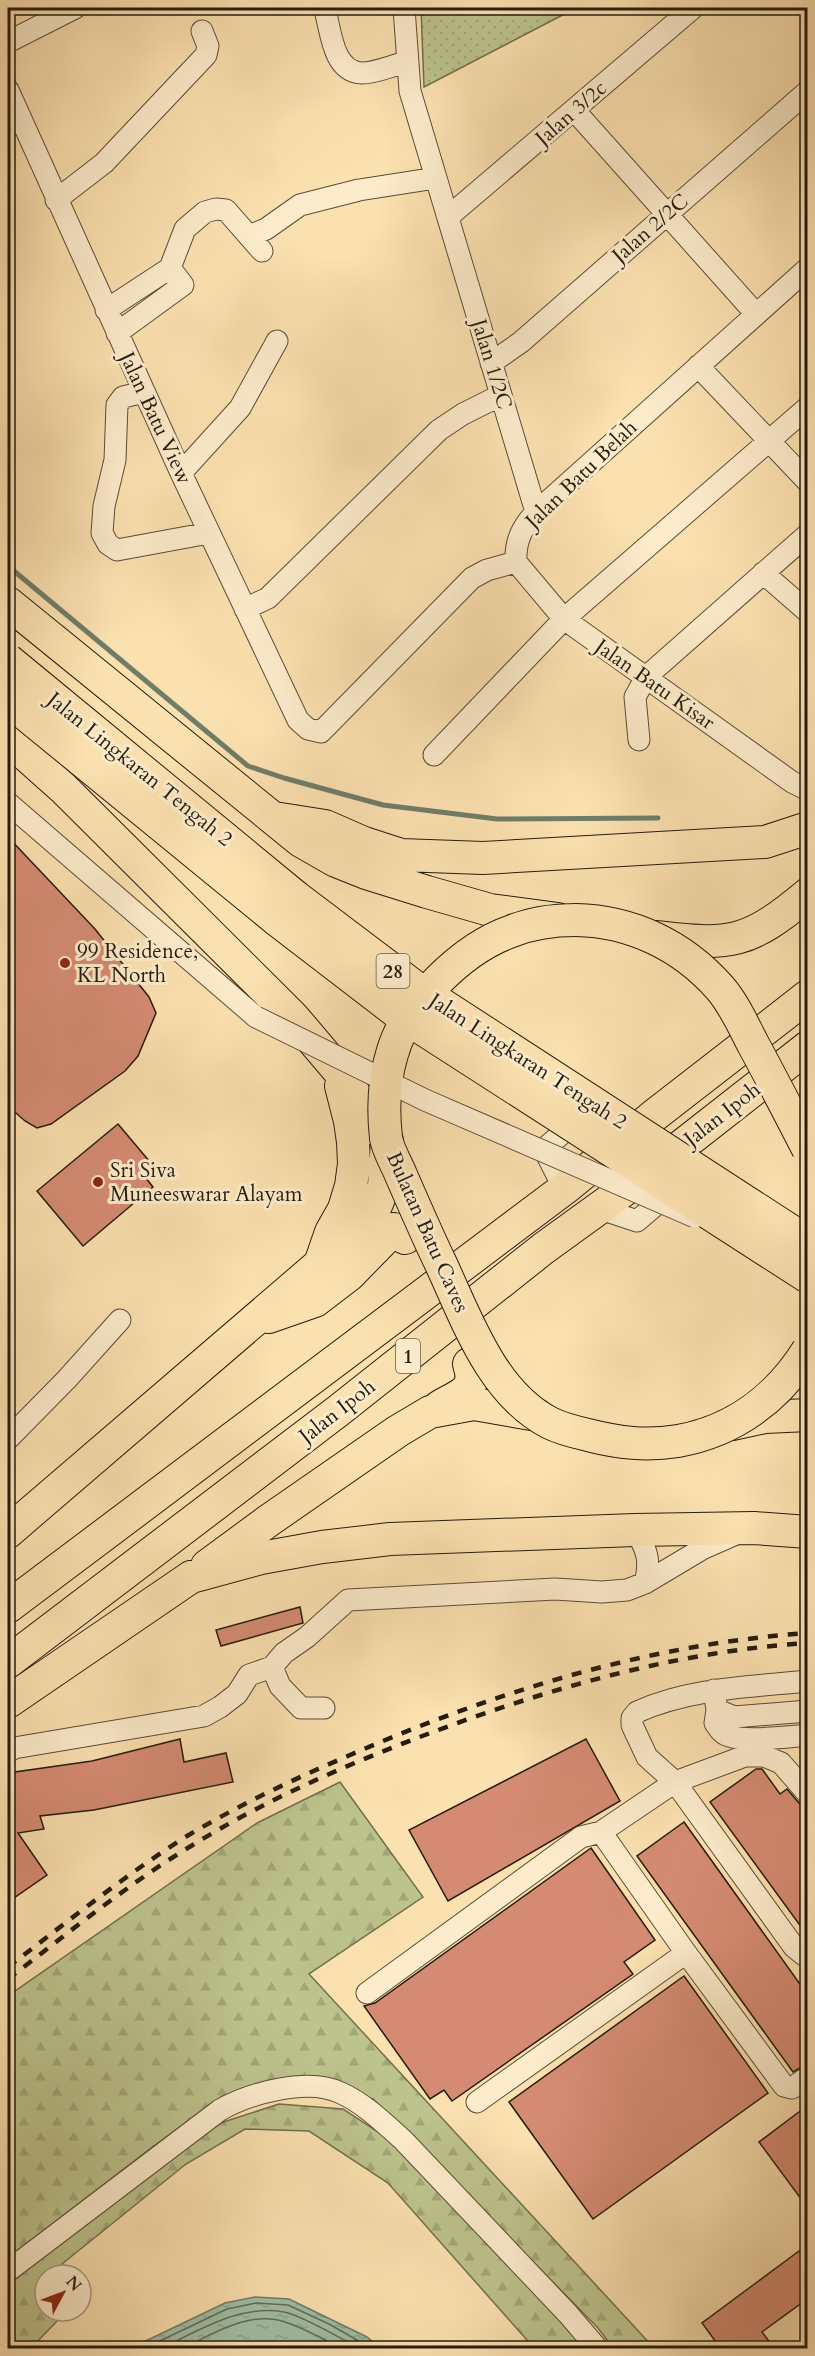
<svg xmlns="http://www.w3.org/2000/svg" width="815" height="2356" font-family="Cardo,serif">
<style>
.grass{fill:url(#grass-dots);stroke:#716f4d;stroke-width:1.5}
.forest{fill:url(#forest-firs);stroke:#716f4d;stroke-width:1.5}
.water{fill:url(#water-ripples);stroke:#6f7d69;stroke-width:1.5}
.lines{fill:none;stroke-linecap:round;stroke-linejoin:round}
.shore{stroke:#626c5a;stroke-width:1.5}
.stream{stroke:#6f7d69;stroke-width:5}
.building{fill:#d58b73;stroke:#251b0d;stroke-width:1.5}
.minor-casing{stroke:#5b4c36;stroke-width:23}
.highway-casing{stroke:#251b0d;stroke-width:34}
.minor{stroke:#fdeccc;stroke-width:21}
.highway{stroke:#fce1b0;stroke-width:32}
.rail{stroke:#251b0d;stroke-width:4.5;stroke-dasharray:10 10;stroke-linecap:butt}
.minor-bridge-casing{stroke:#5b4c36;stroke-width:23;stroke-linecap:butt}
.highway-bridge-casing{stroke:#251b0d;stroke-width:34;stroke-linecap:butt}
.minor-bridge{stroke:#fdeccc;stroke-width:21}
.highway-bridge{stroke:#fce1b0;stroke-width:32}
.poi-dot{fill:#8f2418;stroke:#fdeccc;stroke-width:2}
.labels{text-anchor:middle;stroke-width:6;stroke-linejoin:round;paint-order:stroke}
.shield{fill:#fdeccc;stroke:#665a46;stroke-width:1.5}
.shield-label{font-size:20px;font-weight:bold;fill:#251b0d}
.street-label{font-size:21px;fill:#251b0d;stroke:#fdeccc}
.poi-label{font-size:21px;fill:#251b0d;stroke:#fdeccc;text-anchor:start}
</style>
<defs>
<pattern id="grass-dots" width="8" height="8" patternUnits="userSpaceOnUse" patternTransform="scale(1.5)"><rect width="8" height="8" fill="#bdc38d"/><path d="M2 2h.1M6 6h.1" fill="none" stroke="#a2a778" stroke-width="1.8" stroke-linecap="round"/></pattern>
<pattern id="forest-firs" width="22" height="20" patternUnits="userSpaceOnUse" patternTransform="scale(1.5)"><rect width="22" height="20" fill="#bdc38d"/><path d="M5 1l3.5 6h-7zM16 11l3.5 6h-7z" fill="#a2a778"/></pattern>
<pattern id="water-ripples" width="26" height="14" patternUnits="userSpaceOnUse" patternTransform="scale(1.5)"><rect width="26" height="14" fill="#a0bea6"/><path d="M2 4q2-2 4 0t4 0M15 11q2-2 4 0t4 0" fill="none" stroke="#8aa38e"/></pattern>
</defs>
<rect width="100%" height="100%" fill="#fce1b0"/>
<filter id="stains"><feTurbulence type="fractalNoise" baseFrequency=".00333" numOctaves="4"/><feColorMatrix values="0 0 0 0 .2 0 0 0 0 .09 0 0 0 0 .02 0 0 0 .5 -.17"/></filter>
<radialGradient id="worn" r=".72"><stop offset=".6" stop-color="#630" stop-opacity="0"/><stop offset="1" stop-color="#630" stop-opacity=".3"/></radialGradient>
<path class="grass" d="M421,8H576L424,87Z"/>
<path class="forest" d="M340,1782L423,1897L309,1974L654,2348H613L598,2328L373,2099L300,2077L223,2096L151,2148L8,2258V1996L257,1823Z
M279,2104L343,2109L386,2137L588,2348H534L388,2183L309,2131L245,2129L186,2164L62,2264V2275H45V2311H61L60,2318L31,2348L8,2339V2285L211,2126Z"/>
<path class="water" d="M255,2297L289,2299L367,2337L380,2348H131L225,2303Z"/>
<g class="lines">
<path class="shore" d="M145,2348L227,2309L256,2303L288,2305L329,2324L371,2348
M162,2348C200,2330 240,2304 284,2312C304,2316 341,2339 359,2348
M183,2348C213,2334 250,2310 285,2322C304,2328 323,2339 340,2348"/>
<path class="stream" d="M8,566L248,766L284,778L383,805L497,819L658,818"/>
</g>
<path class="building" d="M8,837L95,929L149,997L156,1013L138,1056L125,1071L51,1124L37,1128L25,1121L8,1106Z
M118,1124L155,1168L145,1177L153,1187L83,1246L37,1191Z
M300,1607L303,1623L221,1646L216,1630Z
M180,1739L184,1762L226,1753L233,1782L94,1810L40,1816L44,1829L18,1833L47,1875L8,1902V1773L92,1761Z
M586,1739L620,1801L448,1901L409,1830Z
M756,1769H762L780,1794L787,1789L799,1803L807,1806V1935L710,1802Z
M684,1822L807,1994V2064L793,2072L637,1856Z
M591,1848L655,1940L624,1962L633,1974L452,2101L444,2090L430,2099L364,2006L375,2003Z
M684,1976L768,2093L593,2219L509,2102Z
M807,2106V2207L759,2142Z
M799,2251L807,2262V2299L762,2332L775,2349H721L702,2323Z"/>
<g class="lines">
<defs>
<path id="minor" d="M328,8L326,14C331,34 334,72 362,73C376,73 393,65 407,62
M404,8L410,91L536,512
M8,42L75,8
M8,90L181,473L298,720L308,729L321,732L472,578L487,570L516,562
M574,110L756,314
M56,200L104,163L206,55L208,46L202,31
M448,217L693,8
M249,236L266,229L300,205L359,190L436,178
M106,310L170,268L185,229L205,212L216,209L226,210L262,251
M117,333L183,285L170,268
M491,363L521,342L808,91
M698,366L808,482
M144,392L123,397L117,405L115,460L104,506L102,533L108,544L117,550L209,533
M181,473L240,408L277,341
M516,562C515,541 522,527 536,512L808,268
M516,562L564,619L792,782L808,790
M763,573L808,612
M245,609L268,598L439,430L463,414L501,395
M639,740L635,697L646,677L808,534
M434,755L564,619L808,407
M8,803L256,1017
M564,1189L544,1149L580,1118
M598,1208L637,1221L672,1191
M8,1439L67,1379L120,1320
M635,1530C647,1549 651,1561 645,1583
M808,1681C750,1687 690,1688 637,1712L632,1718V1725L647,1757L675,1782L794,1947L804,1955L808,1954
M714,1690L717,1710L715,1723C719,1729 722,1734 729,1736C748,1742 787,1737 808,1735
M324,1708H301L280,1686L272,1667L284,1653L307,1637L348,1600L555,1589L602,1592L627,1590L645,1583L702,1549L736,1534
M717,1710L734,1717L808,1711
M8,1752L14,1748L204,1716L220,1707L237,1694L249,1675L272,1667
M808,1794L781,1763L764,1756H745L675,1782L601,1832L686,1953L784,2086L792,2088L808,2077
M367,1993L581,1837L601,1832
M477,2102L686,1953
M8,2271L220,2110C250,2093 308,2077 341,2093C365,2104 384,2123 404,2141L568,2314L597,2348"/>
<path id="highway" d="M8,603L301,841L336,861L366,873L427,892L490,910L558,919
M8,739L63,788L293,1017L338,1070L387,1141L384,1186L373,1213L350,1245L320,1264L8,1532
M274,818L325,826L364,843L401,855L483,858L765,842L808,828
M655,937C731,946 748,944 808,894
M320,1264L331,1232L344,1209L351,1186L354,1164L353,1142L350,1121L341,1086
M269,1317L315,1301L349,1275L394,1229L401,1231L405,1238
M439,1407C460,1394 478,1392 469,1364
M732,1424L765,1417L808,1415
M207,1566L268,1521L398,1431L430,1412L474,1404L537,1415
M8,1607L564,1189L656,1114L808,996
M8,1662L338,1411L544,1248L638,1180L808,1047
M8,1702L191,1577L261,1558L322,1547L390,1539L635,1530L754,1528L808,1532"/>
</defs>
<use href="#minor" class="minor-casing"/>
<use href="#highway" class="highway-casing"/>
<use href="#minor" class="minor"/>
<use href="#highway" class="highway"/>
<path class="rail" d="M8,1967C66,1923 125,1875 187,1836C239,1805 294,1779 350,1755C495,1692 649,1644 808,1633
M8,1979C67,1934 128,1884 191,1846C267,1799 350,1763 433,1732C553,1687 680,1651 808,1643"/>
<defs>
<path id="minor-bridge" d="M256,1017L425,1100L695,1217"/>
<path id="highway-bridge" d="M8,660L296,897L415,987L808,1242
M8,700L277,920L398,1013L808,1277
M808,1149C790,1114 772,1079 753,1044C743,1025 734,1004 720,988C683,946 632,921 576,920C555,920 532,923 512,931C463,948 406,1003 392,1054C384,1080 383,1111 386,1138C388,1150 396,1163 401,1175C414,1205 427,1235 441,1264C467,1320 492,1393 550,1423C562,1429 575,1432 588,1435C619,1443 646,1446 678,1441C734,1431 778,1398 808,1350"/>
</defs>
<use href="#minor-bridge" class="minor-bridge-casing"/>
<use href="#highway-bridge" class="highway-bridge-casing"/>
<use href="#minor-bridge" class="minor-bridge"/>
<use href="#highway-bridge" class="highway-bridge"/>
</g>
<g class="poi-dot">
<circle cx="65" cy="963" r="6"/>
<circle cx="98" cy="1182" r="6"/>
</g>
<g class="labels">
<g class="shield">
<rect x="376.5" y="954" width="33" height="34" rx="4.5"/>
<rect x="396" y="1339" width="24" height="34" rx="4.5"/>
</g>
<g class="shield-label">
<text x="393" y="978">28</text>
<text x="408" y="1363">1</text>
</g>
<g class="street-label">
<text transform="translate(571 113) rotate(-41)" y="7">Jalan 3/2c</text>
<text transform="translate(650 228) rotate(-41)" y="7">Jalan 2/2C</text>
<text transform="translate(492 364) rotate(73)" y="7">Jalan 1/2C</text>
<text transform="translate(156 418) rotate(65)" y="7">Jalan Batu View</text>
<text transform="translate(581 474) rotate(-44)" y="7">Jalan Batu Belah</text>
<text transform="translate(655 684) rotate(35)" y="7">Jalan Batu Kisar</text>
<text transform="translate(140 769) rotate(39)" y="7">Jalan Lingkaran Tengah 2</text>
<text transform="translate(528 1061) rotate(33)" y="7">Jalan Lingkaran Tengah 2</text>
<text transform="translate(722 1114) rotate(-38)" y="7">Jalan Ipoh</text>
<text transform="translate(428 1232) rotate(66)" y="7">Bulatan Batu Caves</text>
<text transform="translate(337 1411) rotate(-38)" y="7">Jalan Ipoh</text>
</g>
<g class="poi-label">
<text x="77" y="958">99 Residence,<tspan x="77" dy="24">KL North</tspan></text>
<text x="110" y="1177">Sri Siva<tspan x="110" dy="24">Muneeswarar Alayam</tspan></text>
</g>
</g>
<rect width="815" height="2356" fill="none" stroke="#fce1b0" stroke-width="30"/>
<rect x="9" y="9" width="797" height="2338" fill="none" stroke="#251b0d" stroke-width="3"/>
<rect x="15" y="15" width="785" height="2326" fill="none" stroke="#251b0d" stroke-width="1.5"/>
<g transform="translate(63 2293) rotate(49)"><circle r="28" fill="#fdeccc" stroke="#a79880" stroke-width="1.5"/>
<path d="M0-4.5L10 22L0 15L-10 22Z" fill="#8f2418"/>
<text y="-9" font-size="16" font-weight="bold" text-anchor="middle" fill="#251b0d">N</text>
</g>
<rect width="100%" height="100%" filter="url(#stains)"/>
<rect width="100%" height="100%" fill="url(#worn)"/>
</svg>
